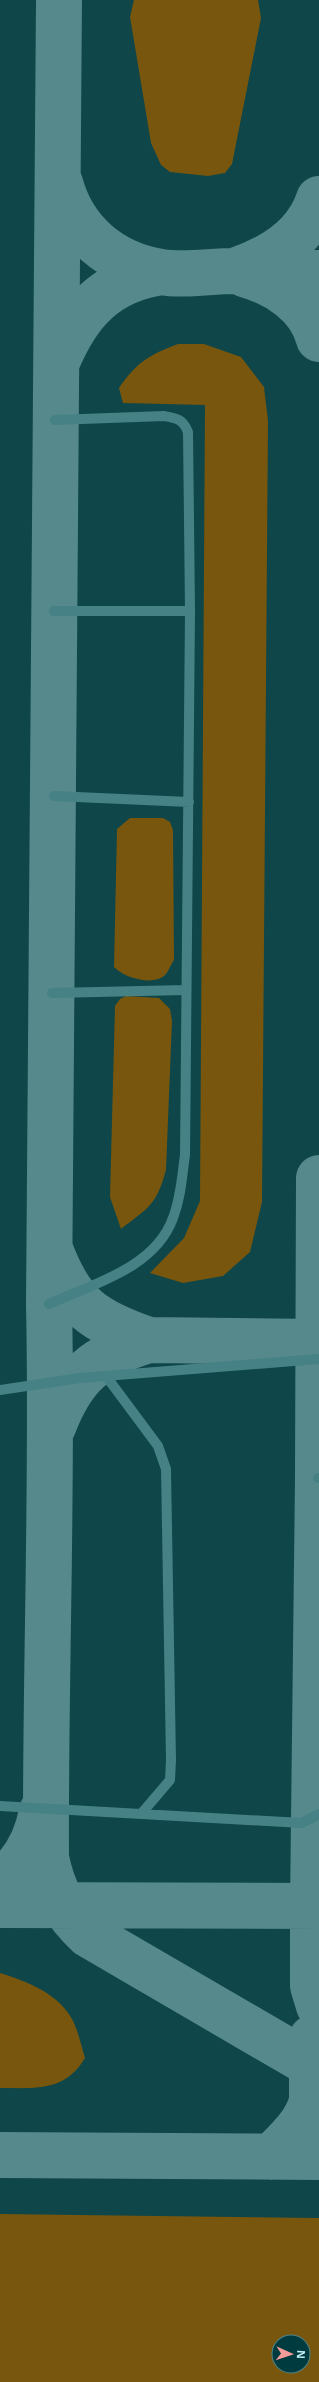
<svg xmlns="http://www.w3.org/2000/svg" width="319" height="2382" font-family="'Open Sans',sans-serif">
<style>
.green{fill:#78560d;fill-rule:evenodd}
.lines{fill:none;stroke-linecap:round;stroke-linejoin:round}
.taxiway{stroke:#56898c;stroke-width:46}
.minor{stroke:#458185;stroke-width:10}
</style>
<rect width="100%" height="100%" fill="#0e4649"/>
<path class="green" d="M134,0H258L261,18L232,164L225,173L208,176L170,172L161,165L151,143L130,17Z
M178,344H204L241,357L264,387L268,421L262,1202L250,1252L223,1276L183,1283L150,1273L184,1238L200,1201L205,405L123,403L119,388C137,362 149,355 178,344Z
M130,818H163L170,822L173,830L174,960C171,964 169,970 166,974C155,987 124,978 114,967L117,829Z
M126,996L159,998L170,1009L172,1021L166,1170C156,1206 149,1207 121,1229L110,1197L115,1006L120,999Z
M0,1973C26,1981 58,1993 72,2019C78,2030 81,2045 85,2058C65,2092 35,2088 0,2088Z
M0,2214L319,2218V2382H0ZM279,2342H303V2366H279Z"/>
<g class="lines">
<path class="taxiway" d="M59,0L49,1304C53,1488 45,1673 46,1858C53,1891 64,1912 89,1935L319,2069
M60,183C73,232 111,264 161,272C184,276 210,271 234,271C262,271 291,272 319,273
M237,270C272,258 307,236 319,199
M244,274C276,283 310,304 319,339
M57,362C78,311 107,280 162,272
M319,1178L318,1478L313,1905V1986L319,2006
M50,1249C71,1306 93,1321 149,1340L319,1342
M53,1427C73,1374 96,1356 149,1340
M0,1881C24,1865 37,1838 42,1811
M0,1905L319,1906
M0,2155L319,2157
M271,2157C288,2140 306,2124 312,2101V2038"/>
<path class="minor" d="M54,611H190
M54,796L189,802
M52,993L186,990
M49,1304C93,1284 155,1268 173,1218C181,1197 182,1176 185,1155L190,611L188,432C183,419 176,418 164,416L55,420
M106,1376L158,1446L166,1469L171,1760L170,1780L141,1814
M0,1390L80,1378L319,1359
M318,1478H319
M0,1806L302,1823L319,1814"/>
</g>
<g transform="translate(291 2354) rotate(93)"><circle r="19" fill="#003b3f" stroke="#4e8387"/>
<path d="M0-3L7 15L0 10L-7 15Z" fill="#f59b99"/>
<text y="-6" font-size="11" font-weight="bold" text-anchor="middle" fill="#c3f0f3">N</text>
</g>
</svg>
